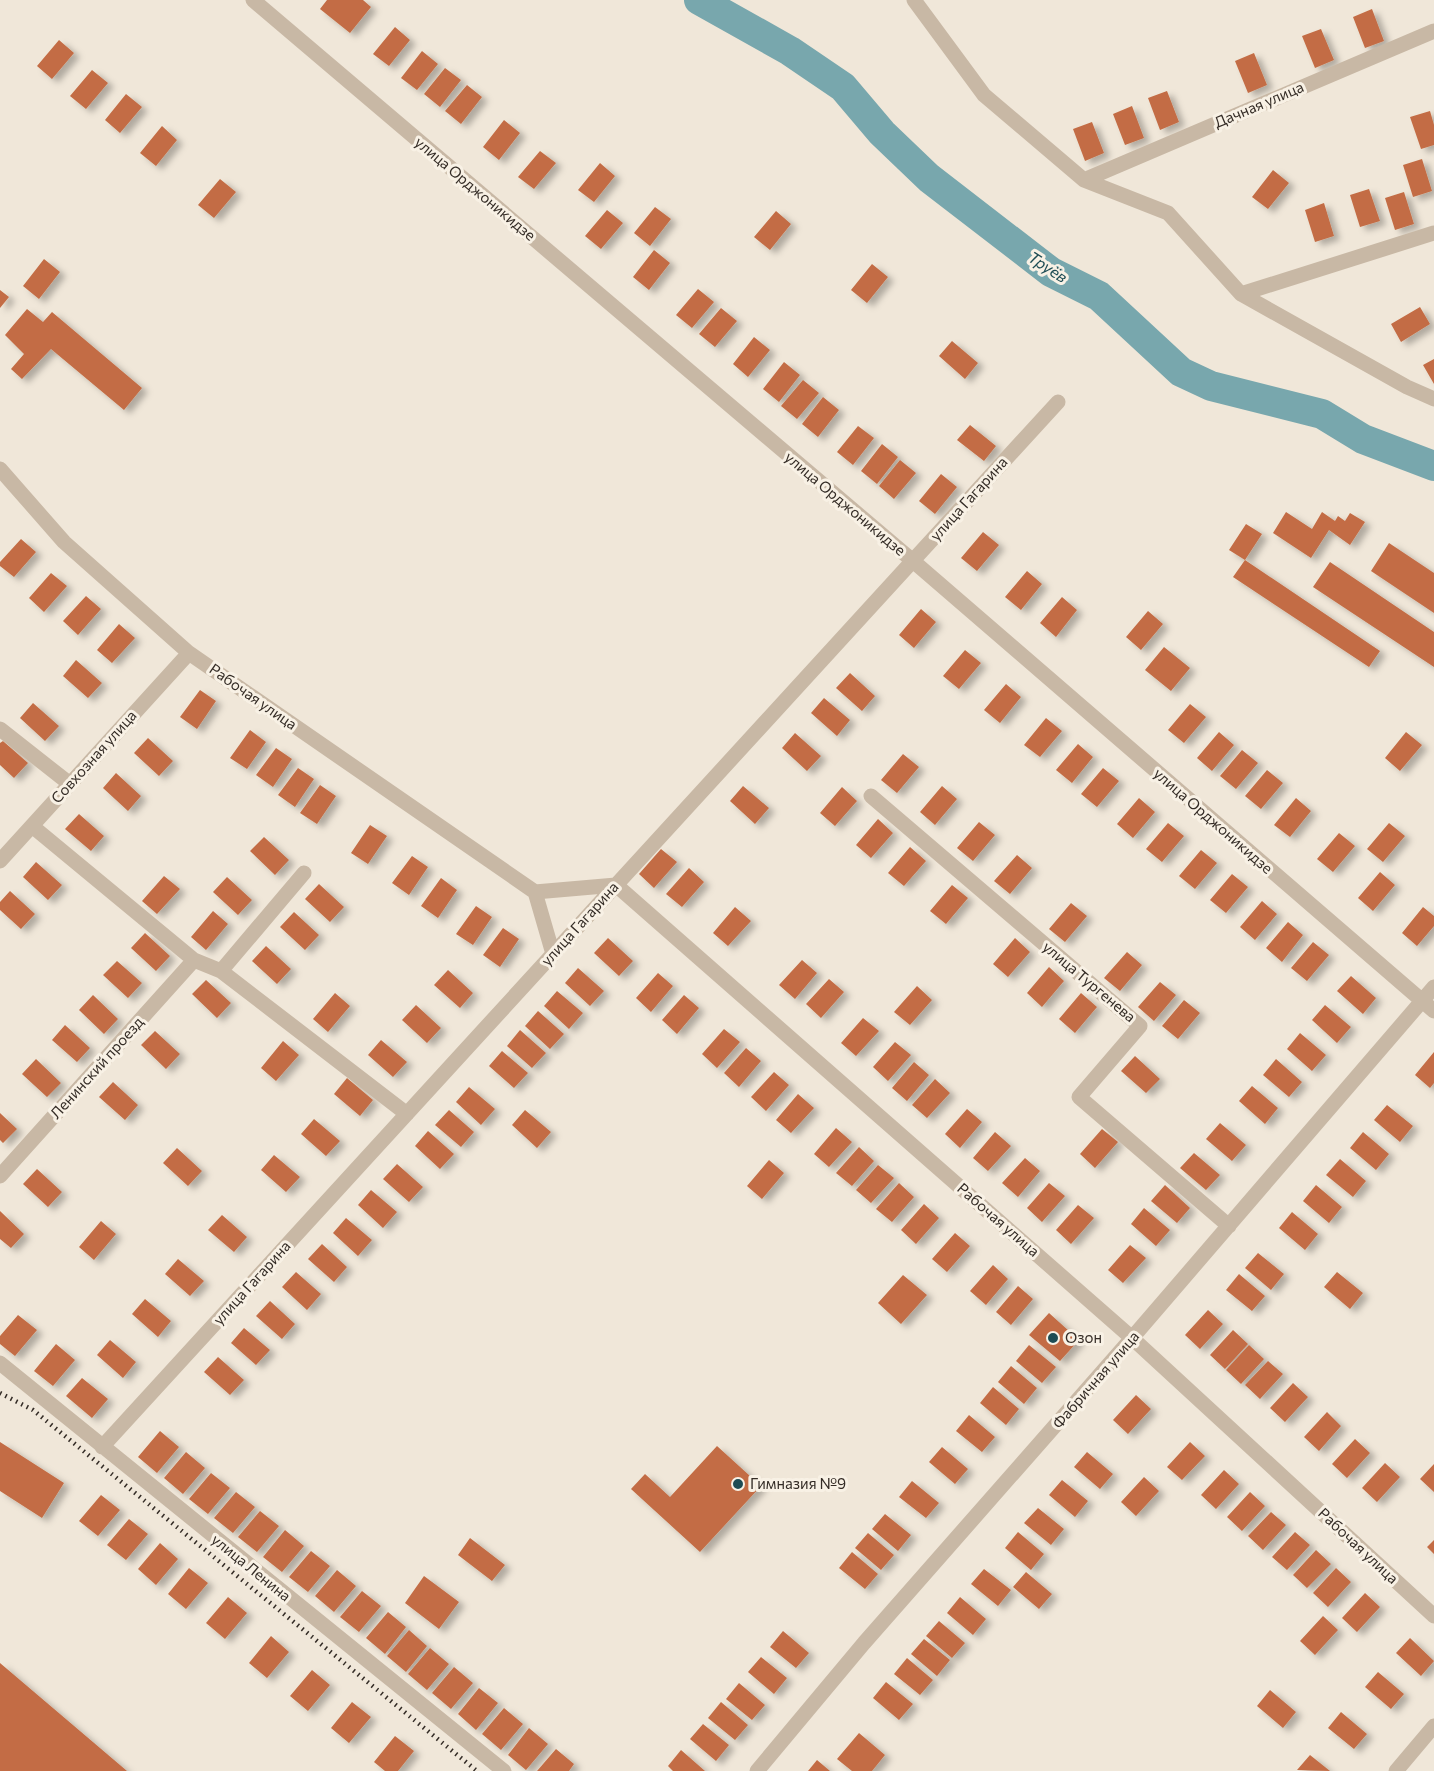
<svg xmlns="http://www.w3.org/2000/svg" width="1434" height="1771" font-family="Commissioner,sans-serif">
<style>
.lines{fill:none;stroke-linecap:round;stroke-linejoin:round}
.river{stroke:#78a7ad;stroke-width:30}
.building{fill:#c36c44;filter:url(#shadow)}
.minor{stroke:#c8b8a5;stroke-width:15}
.rail{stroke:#342c26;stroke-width:4.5;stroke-dasharray:1.5 4.5;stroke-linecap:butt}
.poi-dot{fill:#1d4c54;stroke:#f8f1e5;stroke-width:2}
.labels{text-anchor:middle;stroke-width:6;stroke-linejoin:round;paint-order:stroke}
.street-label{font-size:15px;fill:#342c26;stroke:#f8f1e5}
.poi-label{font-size:15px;fill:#342c26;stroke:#f8f1e5;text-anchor:start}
.water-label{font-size:16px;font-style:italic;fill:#1d4c54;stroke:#f8f1e5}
</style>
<defs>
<filter id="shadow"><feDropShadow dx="6" dy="4" stdDeviation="3" flood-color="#0004"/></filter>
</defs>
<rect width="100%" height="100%" fill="#f0e7d9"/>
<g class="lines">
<path class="river" d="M699,0L790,51L843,87L882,133L929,178L1051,272L1099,296L1181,372L1211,386L1322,414L1363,439L1434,466"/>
</g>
<path class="building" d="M327,0H363L371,7L350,33L320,9Z
M1372,9L1384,41L1365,48L1353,17Z
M395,27L410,40L389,66L373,54Z
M1321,29L1334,60L1315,68L1302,36Z
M59,40L74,53L52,79L37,66Z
M422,51L438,64L417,90L401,78Z
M1254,53L1267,85L1248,93L1235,61Z
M445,68L461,80L440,107L424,94Z
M92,70L108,83L86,109L70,96Z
M467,85L482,97L461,124L445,111Z
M1167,91L1179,122L1160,130L1148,98Z
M126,94L142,107L120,133L105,120Z
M1132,106L1144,138L1125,145L1113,114Z
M1430,111L1434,125V145L1421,149L1410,117Z
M504,120L520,133L499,160L483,147Z
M1092,122L1104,153L1085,161L1073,129Z
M162,126L177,140L156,166L140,153Z
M540,151L556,163L534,189L518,177Z
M1422,159L1432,191L1413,197L1403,165Z
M600,163L615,176L594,202L578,190Z
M1273,170L1289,183L1268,209L1252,197Z
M220,179L236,192L214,218L198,205Z
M1369,189L1380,221L1360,227L1350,195Z
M1404,192L1414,224L1395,230L1385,198Z
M1324,203L1334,236L1315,242L1305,210Z
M655,207L671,219L650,246L634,233Z
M607,210L623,223L601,249L585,236Z
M776,211L791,224L770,250L754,237Z
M654,250L670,263L649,290L633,277Z
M44,259L60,272L39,299L23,286Z
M872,264L888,277L867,303L851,290Z
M698,289L714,302L692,328L676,315Z
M0,290L9,297L0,308Z
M1420,307L1430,324L1401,342L1391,324Z
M721,308L737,321L715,347L699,334Z
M27,309L43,322L52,312L142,388L124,410L51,349L22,379L11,369L24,354L5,335Z
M754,337L770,350L748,377L733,364Z
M952,341L978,363L965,379L939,356Z
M1434,359V384L1423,365Z
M784,362L800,375L779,402L763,389Z
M803,380L819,393L797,419L781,406Z
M823,397L839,410L818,437L802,424Z
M970,425L996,446L984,461L957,440Z
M858,426L874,438L853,465L837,452Z
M882,444L898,457L877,484L861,471Z
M900,460L916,473L894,499L879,486Z
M941,474L957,487L935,514L919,501Z
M1286,512L1312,529L1322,512L1335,521L1338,516L1345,521L1350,513L1365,522L1350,545L1329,530L1311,558L1273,533Z
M1246,524L1262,534L1245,560L1229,550Z
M983,532L999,545L977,571L961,558Z
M21,539L36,552L14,577L0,566V562Z
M1389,543L1434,573V613L1371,571Z
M1245,560L1380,651L1369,667L1233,577Z
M1330,562L1434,632V667L1313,587Z
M1027,571L1042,584L1021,610L1005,597Z
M51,573L67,586L44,612L29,598Z
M86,596L101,609L78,635L63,621Z
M1062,597L1077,610L1056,637L1040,623Z
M921,609L936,622L914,648L899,635Z
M1148,611L1163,624L1141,650L1126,637Z
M119,624L135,638L112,663L97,650Z
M1164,647L1190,668L1171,691L1145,670Z
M965,650L981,663L959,689L943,676Z
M76,660L102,683L88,698L63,676Z
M850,673L875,696L862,711L836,688Z
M1006,684L1021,697L1000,723L984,710Z
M200,690L216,701L197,729L180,717Z
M824,698L850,720L837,736L811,713Z
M33,703L59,726L45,741L20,718Z
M1190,704L1206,717L1184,743L1168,730Z
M1046,718L1062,731L1040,757L1024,745Z
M250,730L266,742L247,769L230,758Z
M1219,732L1234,745L1212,771L1197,758Z
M1406,732L1422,745L1400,771L1385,758Z
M795,733L821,756L807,771L782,748Z
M148,738L173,761L159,776L134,753Z
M3,741L28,763L14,778L0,765V743Z
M1078,744L1093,757L1072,783L1056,770Z
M276,748L292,759L273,787L256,775Z
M1242,750L1258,763L1236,789L1220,776Z
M903,754L919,767L897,793L881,780Z
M298,768L314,779L295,807L278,795Z
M1103,768L1119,781L1097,807L1081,794Z
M1267,770L1283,783L1261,809L1245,796Z
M116,773L141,796L128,811L103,788Z
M320,785L336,796L317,824L300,813Z
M743,786L769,808L755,824L730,801Z
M942,786L957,799L935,825L920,812Z
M842,787L857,801L835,826L820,813Z
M1139,798L1155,812L1133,838L1117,824Z
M1296,798L1311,811L1290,837L1274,825Z
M79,814L104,836L91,851L65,829Z
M878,819L893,833L871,858L856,845Z
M979,822L995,835L973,861L957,848Z
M1168,823L1184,836L1162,862L1146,849Z
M1389,823L1405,836L1383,862L1367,849Z
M370,825L387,836L368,864L351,853Z
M1339,833L1355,846L1333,872L1317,859Z
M264,837L289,860L275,875L250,851Z
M910,847L926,861L904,886L888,873Z
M661,849L677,862L654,888L639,874Z
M1201,850L1217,863L1195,889L1179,876Z
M1017,855L1032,868L1010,894L994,881Z
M412,856L428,867L409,895L392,883Z
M36,862L62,885L48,900L23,877Z
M689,868L704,882L682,907L666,894Z
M1380,872L1395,885L1373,911L1358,898Z
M1232,874L1248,887L1226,913L1210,900Z
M164,876L180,889L157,914L142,901Z
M227,877L252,900L238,915L213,892Z
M441,878L457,890L438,918L421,906Z
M319,884L344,907L330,922L305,899Z
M952,885L968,898L946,924L930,911Z
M10,891L35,914L21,929L0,910V902Z
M1262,901L1277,914L1255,940L1240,927Z
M1071,903L1087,916L1065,942L1049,929Z
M476,906L492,917L473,945L456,934Z
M735,907L751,921L728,946L713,933Z
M1423,907L1434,916V926L1417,946L1402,933Z
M213,911L228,924L206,950L191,937Z
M294,912L319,935L305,950L280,927Z
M1288,922L1303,935L1282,962L1266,948Z
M503,928L519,939L500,967L483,955Z
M145,933L170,956L156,971L131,948Z
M608,938L633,961L619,976L594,953Z
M1015,938L1030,952L1008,977L993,964Z
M1313,942L1329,955L1307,981L1291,968Z
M266,946L291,969L277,984L252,961Z
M1127,952L1142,965L1120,991L1104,978Z
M802,960L817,973L795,999L779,985Z
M117,961L142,983L128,998L103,975Z
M1049,967L1064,981L1042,1007L1027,993Z
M578,968L604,991L590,1006L565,983Z
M448,970L473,993L460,1008L434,985Z
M658,973L673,986L651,1012L636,998Z
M1351,976L1376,998L1363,1014L1337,991Z
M829,979L844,992L821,1018L806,1004Z
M206,980L231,1003L217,1018L192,994Z
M1160,982L1176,995L1154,1021L1138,1007Z
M917,986L932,1000L910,1025L894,1012Z
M557,991L583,1013L569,1029L544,1006Z
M335,993L350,1006L328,1032L313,1019Z
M1081,993L1097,1007L1075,1033L1059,1019Z
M93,995L118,1019L104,1034L79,1010Z
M684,995L699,1008L677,1034L662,1020Z
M1184,1000L1200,1013L1178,1039L1162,1026Z
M416,1005L441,1028L427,1043L402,1020Z
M1325,1005L1351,1027L1337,1043L1312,1020Z
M538,1011L564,1034L550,1049L525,1026Z
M863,1018L879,1031L856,1056L841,1043Z
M65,1025L90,1048L77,1062L52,1040Z
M724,1029L740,1042L717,1068L702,1054Z
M520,1030L546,1053L532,1068L507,1046Z
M155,1031L180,1054L166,1069L141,1045Z
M1300,1033L1326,1055L1312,1071L1287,1049Z
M381,1040L407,1062L393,1077L368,1055Z
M283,1041L299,1055L276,1081L261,1068Z
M895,1042L911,1055L888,1081L873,1067Z
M746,1048L761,1061L739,1087L724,1073Z
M502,1051L528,1073L514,1088L489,1066Z
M1434,1052V1083L1430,1088L1415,1075Z
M1135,1056L1160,1079L1146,1093L1121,1071Z
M36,1059L61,1083L47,1097L22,1074Z
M1276,1059L1302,1082L1289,1097L1263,1075Z
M914,1062L929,1075L907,1101L892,1088Z
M774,1072L789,1085L766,1111L751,1097Z
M347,1078L373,1100L360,1116L334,1094Z
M935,1079L950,1093L927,1118L912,1105Z
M113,1082L138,1105L125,1120L99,1097Z
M1252,1086L1278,1108L1265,1124L1239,1101Z
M469,1087L495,1109L481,1125L456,1102Z
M798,1094L814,1108L791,1133L776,1120Z
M1387,1105L1413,1126L1400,1142L1374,1120Z
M967,1109L982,1122L960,1148L945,1134Z
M449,1110L474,1132L461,1147L435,1125Z
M525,1110L551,1132L537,1148L512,1125Z
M0,1113L17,1129L3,1143L0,1140Z
M314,1119L340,1141L326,1156L301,1134Z
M1220,1123L1246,1145L1232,1161L1206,1139Z
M836,1128L852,1142L829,1167L814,1154Z
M1102,1129L1118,1142L1095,1168L1080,1154Z
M428,1131L454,1154L440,1169L415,1146Z
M995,1132L1011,1146L988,1171L973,1158Z
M1363,1132L1389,1154L1376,1170L1350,1148Z
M859,1147L874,1161L852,1186L836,1173Z
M177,1148L202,1171L188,1186L163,1163Z
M1194,1153L1220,1175L1206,1190L1180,1168Z
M274,1155L300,1177L286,1192L261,1170Z
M1025,1158L1040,1171L1018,1197L1002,1183Z
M1340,1159L1366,1181L1353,1197L1326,1175Z
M769,1160L784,1173L762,1199L747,1186Z
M397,1164L423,1187L409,1202L383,1179Z
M878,1165L894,1178L871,1203L856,1190Z
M37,1169L62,1192L48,1207L23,1184Z
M899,1183L914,1197L892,1222L876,1209Z
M1049,1183L1065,1196L1042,1222L1027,1208Z
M1165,1185L1190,1208L1177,1223L1151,1201Z
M1316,1185L1342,1207L1329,1223L1303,1201Z
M371,1190L397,1212L383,1228L358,1205Z
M924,1204L939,1218L916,1244L901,1230Z
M1078,1205L1094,1218L1071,1244L1056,1230Z
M1144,1208L1170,1230L1156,1246L1131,1224Z
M0,1211L24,1234L11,1248L0,1239Z
M1292,1212L1318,1234L1305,1250L1279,1228Z
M222,1215L247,1237L234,1252L208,1230Z
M346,1218L372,1240L358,1256L333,1233Z
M101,1221L116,1234L94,1260L79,1247Z
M955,1233L970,1246L947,1272L932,1259Z
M322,1244L347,1267L334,1282L308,1259Z
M1130,1245L1146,1258L1123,1283L1108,1270Z
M1258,1253L1284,1274L1271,1290L1245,1268Z
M178,1259L204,1281L190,1296L165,1274Z
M993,1265L1008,1279L986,1305L970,1291Z
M296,1272L321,1294L307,1310L282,1287Z
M1337,1272L1363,1293L1350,1309L1324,1287Z
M1239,1274L1265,1296L1252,1311L1226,1290Z
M903,1275L927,1295L901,1324L878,1303Z
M1018,1286L1033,1299L1011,1325L996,1312Z
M145,1299L171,1321L158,1337L132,1314Z
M270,1301L295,1324L282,1339L256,1316Z
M1208,1310L1223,1324L1200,1349L1185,1335Z
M1049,1313L1079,1340L1060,1361L1029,1335Z
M18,1315L37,1330L15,1356L0,1344V1336Z
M244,1328L270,1350L256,1365L231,1343Z
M1233,1330L1248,1344L1225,1369L1210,1355Z
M110,1340L136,1362L123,1378L97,1355Z
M56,1344L75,1360L53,1386L34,1371Z
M1029,1345L1056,1367L1042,1383L1016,1361Z
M1249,1345L1264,1359L1241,1384L1226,1370Z
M218,1357L244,1380L230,1395L204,1372Z
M1268,1361L1283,1374L1260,1399L1245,1385Z
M1011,1366L1037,1388L1024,1404L998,1382Z
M82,1378L108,1399L92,1418L66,1396Z
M1293,1383L1308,1397L1285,1422L1270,1408Z
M993,1387L1019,1409L1006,1425L980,1403Z
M1136,1395L1151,1409L1128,1434L1113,1420Z
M1327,1412L1341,1426L1319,1451L1304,1437Z
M969,1415L995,1437L982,1452L956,1431Z
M160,1431L179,1447L157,1473L138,1457Z
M1355,1439L1370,1453L1347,1478L1332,1464Z
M0,1442L64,1483L42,1518L0,1491Z
M1190,1442L1205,1456L1182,1480L1167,1467Z
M717,1446L761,1486L700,1552L631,1489L645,1474L670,1497Z
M942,1447L968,1469L955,1484L929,1462Z
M186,1452L205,1468L183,1494L164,1478Z
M1087,1452L1113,1474L1100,1489L1074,1467Z
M1385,1463L1400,1477L1377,1502L1362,1488Z
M1434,1464V1492L1420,1479Z
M1224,1470L1239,1484L1216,1509L1201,1495Z
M211,1473L230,1488L208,1514L189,1499Z
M1144,1477L1159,1491L1136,1516L1121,1502Z
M1062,1480L1088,1501L1075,1517L1049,1495Z
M912,1481L939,1503L926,1518L899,1497Z
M236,1492L255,1507L233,1533L214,1518Z
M1250,1492L1265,1506L1242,1531L1227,1517Z
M101,1495L120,1510L98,1536L79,1521Z
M1038,1508L1064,1529L1051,1545L1024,1523Z
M260,1511L279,1526L257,1552L238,1537Z
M1271,1512L1286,1525L1263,1550L1248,1536Z
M885,1514L911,1535L898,1551L872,1529Z
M129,1519L148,1534L126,1560L107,1545Z
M285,1530L304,1546L282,1572L263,1557Z
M1018,1532L1044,1554L1031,1570L1005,1548Z
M1295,1532L1310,1545L1287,1570L1272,1557Z
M868,1533L894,1555L881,1570L855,1548Z
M470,1538L505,1565L492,1581L458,1555Z
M1434,1540V1554L1427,1547Z
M160,1543L178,1559L156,1585L138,1569Z
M1316,1550L1331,1564L1307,1588L1293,1575Z
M311,1551L330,1566L308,1592L289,1577Z
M852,1552L878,1574L865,1589L839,1568Z
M189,1568L208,1583L186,1609L168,1594Z
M1336,1568L1351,1582L1328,1607L1313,1593Z
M984,1569L1011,1590L998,1606L971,1584Z
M337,1570L356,1586L334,1612L315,1596Z
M1026,1572L1052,1594L1039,1609L1013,1587Z
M424,1576L459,1602L439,1629L405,1603Z
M362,1591L381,1606L359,1632L340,1617Z
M1365,1593L1380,1607L1357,1632L1342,1618Z
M228,1597L247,1613L225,1639L206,1623Z
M960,1597L986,1619L973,1635L947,1613Z
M388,1612L406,1627L385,1654L366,1638Z
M1323,1616L1338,1630L1315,1655L1300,1641Z
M939,1621L965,1643L952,1658L926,1636Z
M409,1630L427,1646L406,1672L387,1656Z
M783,1631L809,1653L796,1668L770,1647Z
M271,1636L289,1652L267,1678L249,1663Z
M1410,1638L1434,1661L1421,1676L1396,1653Z
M924,1639L950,1660L937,1676L911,1654Z
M430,1648L449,1664L427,1690L408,1674Z
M761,1657L787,1678L774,1694L748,1672Z
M907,1658L933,1680L920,1695L894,1674Z
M0,1663L127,1771H0Z
M454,1667L473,1683L451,1709L432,1693Z
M312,1670L330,1685L308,1711L290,1696Z
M1378,1672L1404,1694L1391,1709L1365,1687Z
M886,1682L913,1704L899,1720L873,1698Z
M739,1683L765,1705L752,1720L726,1699Z
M479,1688L498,1703L476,1730L458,1714Z
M1270,1690L1296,1712L1283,1728L1257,1706Z
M352,1702L371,1717L349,1743L331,1728Z
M721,1702L748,1725L735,1740L708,1718Z
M504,1708L523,1724L501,1750L482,1734Z
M1341,1712L1367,1734L1354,1749L1328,1728Z
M703,1724L729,1745L716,1761L690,1739Z
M529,1728L548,1744L526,1770L508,1755Z
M859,1733L885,1755L872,1771H852L837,1759Z
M395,1736L414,1751L398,1771H385L374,1762Z
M556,1749L574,1764L569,1771H537Z
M681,1750L705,1771H673L668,1766Z
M1310,1755L1330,1771L1297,1770Z
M817,1760L830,1771H808Z"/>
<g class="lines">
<path class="minor" d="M253,0L913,561L1434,1011
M914,0L984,95L1084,180L1168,213L1241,294L1407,387L1434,399
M1084,180L1434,31
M1241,294L1434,233
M0,469L64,542L189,653L535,892L616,885L1132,1338L1434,1616
M0,729L70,784
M871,796L1140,1026L1079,1097L1229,1226
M32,826L194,960L221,971L407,1114
M0,861L189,653
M535,892L553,954
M221,971L304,873
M0,1176L194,960
M0,1363L504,1771
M102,1447L1058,402
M757,1771L864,1643L1132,1338L1434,987
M1396,1771L1434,1726"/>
<path class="rail" d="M0,1393L33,1410L477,1771"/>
</g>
<g class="poi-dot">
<circle cx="1053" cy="1338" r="6"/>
<circle cx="738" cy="1484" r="6"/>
</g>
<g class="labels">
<g class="street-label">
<text transform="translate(1259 105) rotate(-23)" y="5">Дачная улица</text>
<text transform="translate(475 189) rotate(40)" y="5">улица Орджоникидзе</text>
<text transform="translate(969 499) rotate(-48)" y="5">улица Гагарина</text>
<text transform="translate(845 504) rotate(40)" y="5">улица Орджоникидзе</text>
<text transform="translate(253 697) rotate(35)" y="5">Рабочая улица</text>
<text transform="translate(94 757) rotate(-48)" y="5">Совхозная улица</text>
<text transform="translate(1213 821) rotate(41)" y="5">улица Орджоникидзе</text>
<text transform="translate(580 924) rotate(-48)" y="5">улица Гагарина</text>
<text transform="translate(1089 982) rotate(40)" y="5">улица Тургенева</text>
<text transform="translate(97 1068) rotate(-48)" y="5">Ленинский проезд</text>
<text transform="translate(998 1220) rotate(41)" y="5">Рабочая улица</text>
<text transform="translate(252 1283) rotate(-48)" y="5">улица Гагарина</text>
<text transform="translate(1096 1380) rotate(-49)" y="5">Фабричная улица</text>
<text transform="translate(1358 1546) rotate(43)" y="5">Рабочая улица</text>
<text transform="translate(251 1568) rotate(39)" y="5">улица Ленина</text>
</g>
<g class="poi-label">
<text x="1065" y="1343">Озон</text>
<text x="750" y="1489">Гимназия №9</text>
</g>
<g class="water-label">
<text transform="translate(1048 267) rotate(33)" y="6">Труёв</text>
</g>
</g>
</svg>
